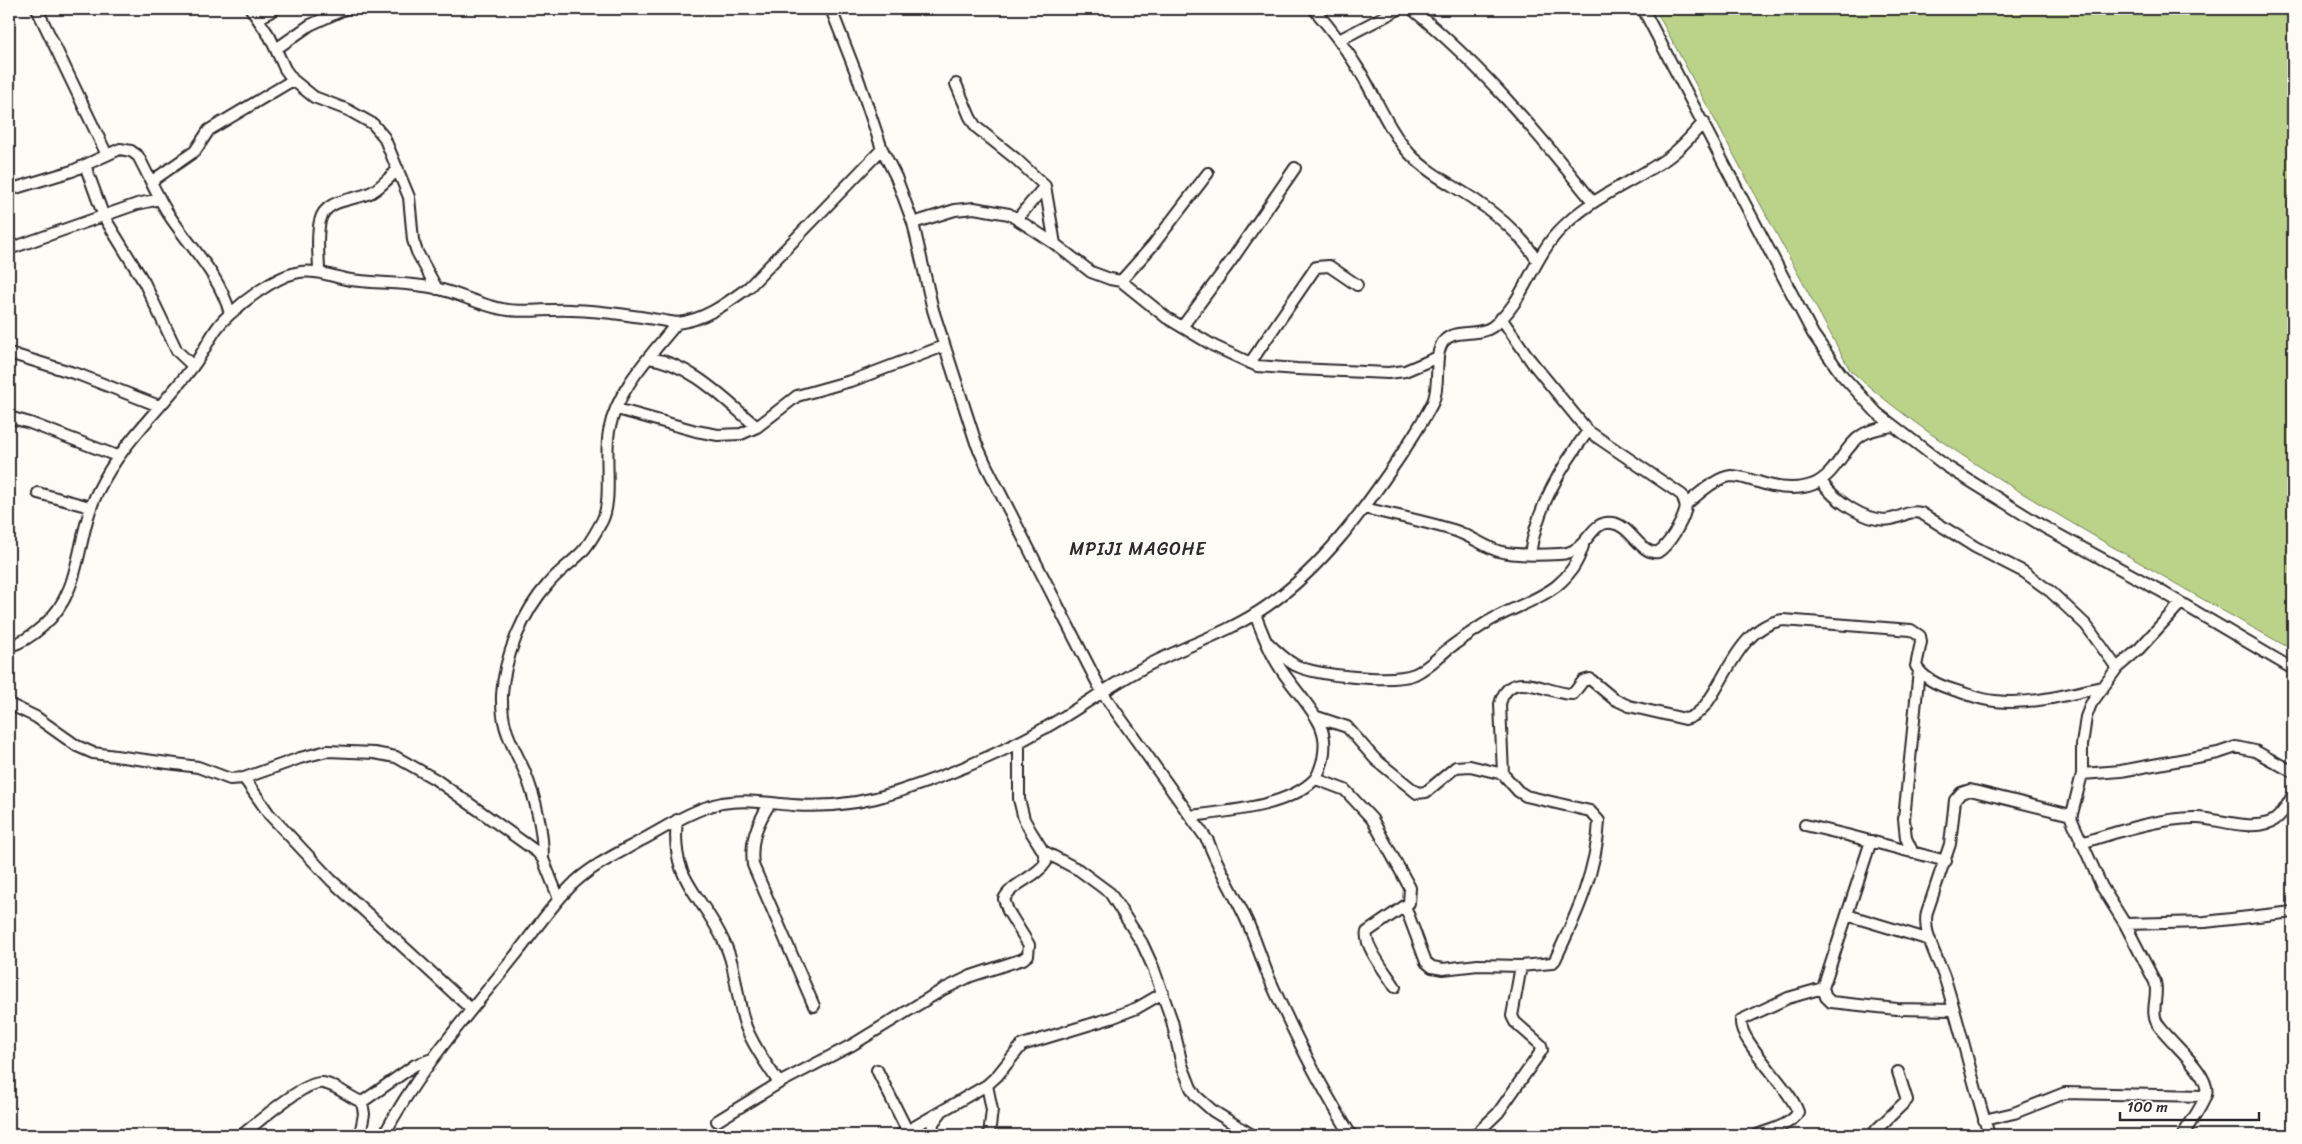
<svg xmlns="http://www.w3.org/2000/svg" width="2302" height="1144" font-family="Sriracha,sans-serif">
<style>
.green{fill:#bbd389;stroke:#737f5a}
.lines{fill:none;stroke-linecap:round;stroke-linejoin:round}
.minor-casing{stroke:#2b2b2b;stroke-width:14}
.minor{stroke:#fdfcf7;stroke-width:10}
.labels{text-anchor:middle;stroke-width:5;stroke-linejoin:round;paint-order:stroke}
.quarter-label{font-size:18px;letter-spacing:1px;fill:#2b2b2b;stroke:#fdfcf7}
</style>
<rect width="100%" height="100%" fill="#fdfcf7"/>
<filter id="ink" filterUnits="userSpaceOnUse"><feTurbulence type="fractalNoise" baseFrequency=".02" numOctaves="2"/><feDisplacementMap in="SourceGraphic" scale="10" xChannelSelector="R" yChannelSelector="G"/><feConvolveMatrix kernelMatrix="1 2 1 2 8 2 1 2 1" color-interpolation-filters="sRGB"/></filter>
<g filter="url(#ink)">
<path class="green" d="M1655,9H2293V650C2220,610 2149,568 2077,526C1998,479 1918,431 1850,370Z"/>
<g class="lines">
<defs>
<path id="minor" d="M37,9L107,155
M251,9L270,37L285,69L293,80L314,97L348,110L373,124L384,137L409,197L413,240L417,252L437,289
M831,9L858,78L882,149L896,177L913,223L933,310L976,443L986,465L1102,692L1208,841C1218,868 1233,891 1245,917C1255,937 1261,959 1270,980C1294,1034 1320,1086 1351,1135
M1314,9C1331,29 1347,50 1361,73C1377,100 1389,131 1410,154C1429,174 1453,185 1475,200C1499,216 1522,236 1537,260
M1412,9C1481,65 1537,132 1593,202
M1643,9L1813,334L1841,374L1877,413L1946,466L2044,527L2159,590L2293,669
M258,19L275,9
M1339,40L1399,9
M276,49L310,25L345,9
M956,84L970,117L976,127L1016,159L1045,186L1055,244
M85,165L104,217L144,282L177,351L193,366
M152,181L195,151L209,130L293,80
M9,190L72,171L120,149L131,151L138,156C149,176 158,199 171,218C193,250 219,275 230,313
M1018,218L1045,186
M913,223L955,210L974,208L1009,214L1055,244L1091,272L1110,279L1121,281L1167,318L1214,346L1257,366L1297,369L1388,373L1405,371L1438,357
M9,249L137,204L160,199
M319,272C319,256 316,237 320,221C325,198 355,201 372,192C382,186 390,177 398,169
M1121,281L1153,245L1208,173
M1182,327L1231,261L1295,168
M9,353L80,375L159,406
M649,358C692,364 725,400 757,427
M1250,363L1316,267L1329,266L1357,285
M617,409L696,431L718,435L741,434L757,427L797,396L854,380L944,346
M9,417L30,423L117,456
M1821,481C1833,499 1867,524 1891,519C1903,517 1908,510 1921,513L1975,547L2024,572L2051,592L2086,625L2117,668
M38,493L90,507
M1686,504C1698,495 1715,478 1731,476C1741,476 1749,480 1758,482C1776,488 1796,491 1814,484C1837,474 1843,447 1862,435C1871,429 1882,428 1892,426
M1364,508C1393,515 1424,521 1453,530C1469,535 1482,545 1498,551C1516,556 1540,555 1559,554C1590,553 1588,520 1612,523C1631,525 1640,555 1658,552C1668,546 1682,523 1685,511C1687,506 1684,501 1682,495L1588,431L1531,361L1501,318
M1530,554C1537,507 1560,469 1588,431
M2180,604L2139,649L2117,668L2091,704L2086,717L2082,745V774L2071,818L2102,887L2125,924L2155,982C2159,995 2150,1011 2157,1023C2167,1040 2212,1074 2206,1095C2201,1109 2190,1122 2183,1135
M1266,641C1275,650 1284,659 1295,665C1317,676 1393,683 1415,674C1428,668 1437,658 1448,649C1461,639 1475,630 1489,621C1528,599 1568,595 1583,546
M9,646C22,643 33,635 43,626C84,591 75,536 98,491C122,442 162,408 194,365C206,349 213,328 229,315C245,300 274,278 295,273C315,268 332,277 351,280C380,284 412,282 439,289C460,294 480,305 502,309C525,314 548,308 572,310C607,311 642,317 677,323C705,320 727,303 749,287L882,149
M9,704L36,717L77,746L93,753L198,767L230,779L244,778L300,758L327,751L374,753L396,757L435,779L537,852L543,859L559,899
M1317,717L1347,727L1375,759L1417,793L1426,792L1456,767L1470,766L1503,774L1518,791L1526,796L1590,811L1599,821C1597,870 1576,916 1555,960L1552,963L1521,966L1478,965L1443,969L1432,967L1426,962L1405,906
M1019,742V799L1024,819L1030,830L1043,851L1079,870L1110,893L1142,943L1153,967L1172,1021L1182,1065L1191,1088L1196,1096L1213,1111L1252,1135
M1503,774L1500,704C1510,665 1549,695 1573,694L1583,681L1590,679L1614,699L1629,706L1685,719C1720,714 1728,628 1783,620L1911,630L1920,636L1921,642L1916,666C1924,679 1940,686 1954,690C1968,694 1981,700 1995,701C2030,705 2067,695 2101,687
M2082,774L2121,771L2218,753L2236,747L2255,751L2293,772
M244,778L269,814L331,880L471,1009
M1316,779L1345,790L1372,819L1410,888L1409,903L1367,932C1363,945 1388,975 1395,987
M770,803C757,824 750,840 753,865L814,1006
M1191,816C1228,811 1287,807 1314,780C1319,775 1321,766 1323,759C1326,744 1325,732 1317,719C1306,700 1288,682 1277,663C1268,648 1261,630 1255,614
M677,820C670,882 702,893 724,942C737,968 736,1000 746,1027C754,1048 768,1066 779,1083
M1805,825L1847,835L1946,861
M1871,841L1823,988L1826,997L1831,1002L1897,1009L1953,1010
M2081,843C2114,833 2162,817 2197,818C2219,819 2246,830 2268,823C2280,820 2287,805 2293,795
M1913,853L1906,838L1904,819L1919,670
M543,859C543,829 535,797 524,770C511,741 501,729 502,695C504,657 523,612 548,584C558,572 570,564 581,553C590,544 596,532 602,521C613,500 604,457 609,431C617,389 651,355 677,323
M1847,915L1930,940
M2125,924L2205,922L2293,912
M877,1070L907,1130
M987,1085L992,1110L989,1135
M1984,1120L2014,1113L2065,1093L2205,1096
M717,1121L779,1083L852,1045L942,990L971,976L1023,959L1028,955L1029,945L1008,911L1004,899C1013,882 1036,878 1046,862L1043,851
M242,1135C257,1123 305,1080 323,1083C337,1085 348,1097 362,1102L415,1065L432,1059
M360,1135L364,1114L362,1102
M384,1135C418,1070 468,1015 514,957C534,932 552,904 575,882C595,864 619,853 642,840C668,826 693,809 722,803C746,799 769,803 792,805C828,808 863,803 897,792C946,776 998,755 1043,729C1076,711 1107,687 1141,669C1181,647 1229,633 1267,606C1322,568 1364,510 1401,455C1412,438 1424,420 1433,402C1441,383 1433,356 1443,342C1454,328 1478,337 1492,327C1523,305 1532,260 1557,233C1590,197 1628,185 1666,159C1681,149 1692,135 1704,122
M900,1135L987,1085L997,1076L1022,1045L1111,1018L1137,1008L1163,993
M932,1135L933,1123L942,1111
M1475,1135L1498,1113L1542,1050L1541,1045L1515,1022L1512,1016L1521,966
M1757,1135C1769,1130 1792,1125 1798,1112C1790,1087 1738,1041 1741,1020L1788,998L1823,988
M1873,1135L1876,1130L1907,1100L1898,1072
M1989,1135C1973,1083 1961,1030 1945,979C1938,958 1922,934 1927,912L1950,844L1955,800L1961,793L1970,790L2071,815"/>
</defs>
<use href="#minor" class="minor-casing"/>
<use href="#minor" class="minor"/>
</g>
</g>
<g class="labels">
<g class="quarter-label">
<text x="1138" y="555">MPIJI MAGOHE</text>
</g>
</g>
<rect width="2302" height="1144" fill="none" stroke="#fdfcf7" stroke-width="30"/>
<rect x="15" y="15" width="2272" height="1114" fill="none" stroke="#2b2b2b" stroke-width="2" filter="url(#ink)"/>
<path d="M2120 1112v8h139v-8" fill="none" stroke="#2b2b2b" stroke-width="2.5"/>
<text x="2127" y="1112" font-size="15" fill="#2b2b2b" stroke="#fdfcf7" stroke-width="4" paint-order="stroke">100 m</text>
</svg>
